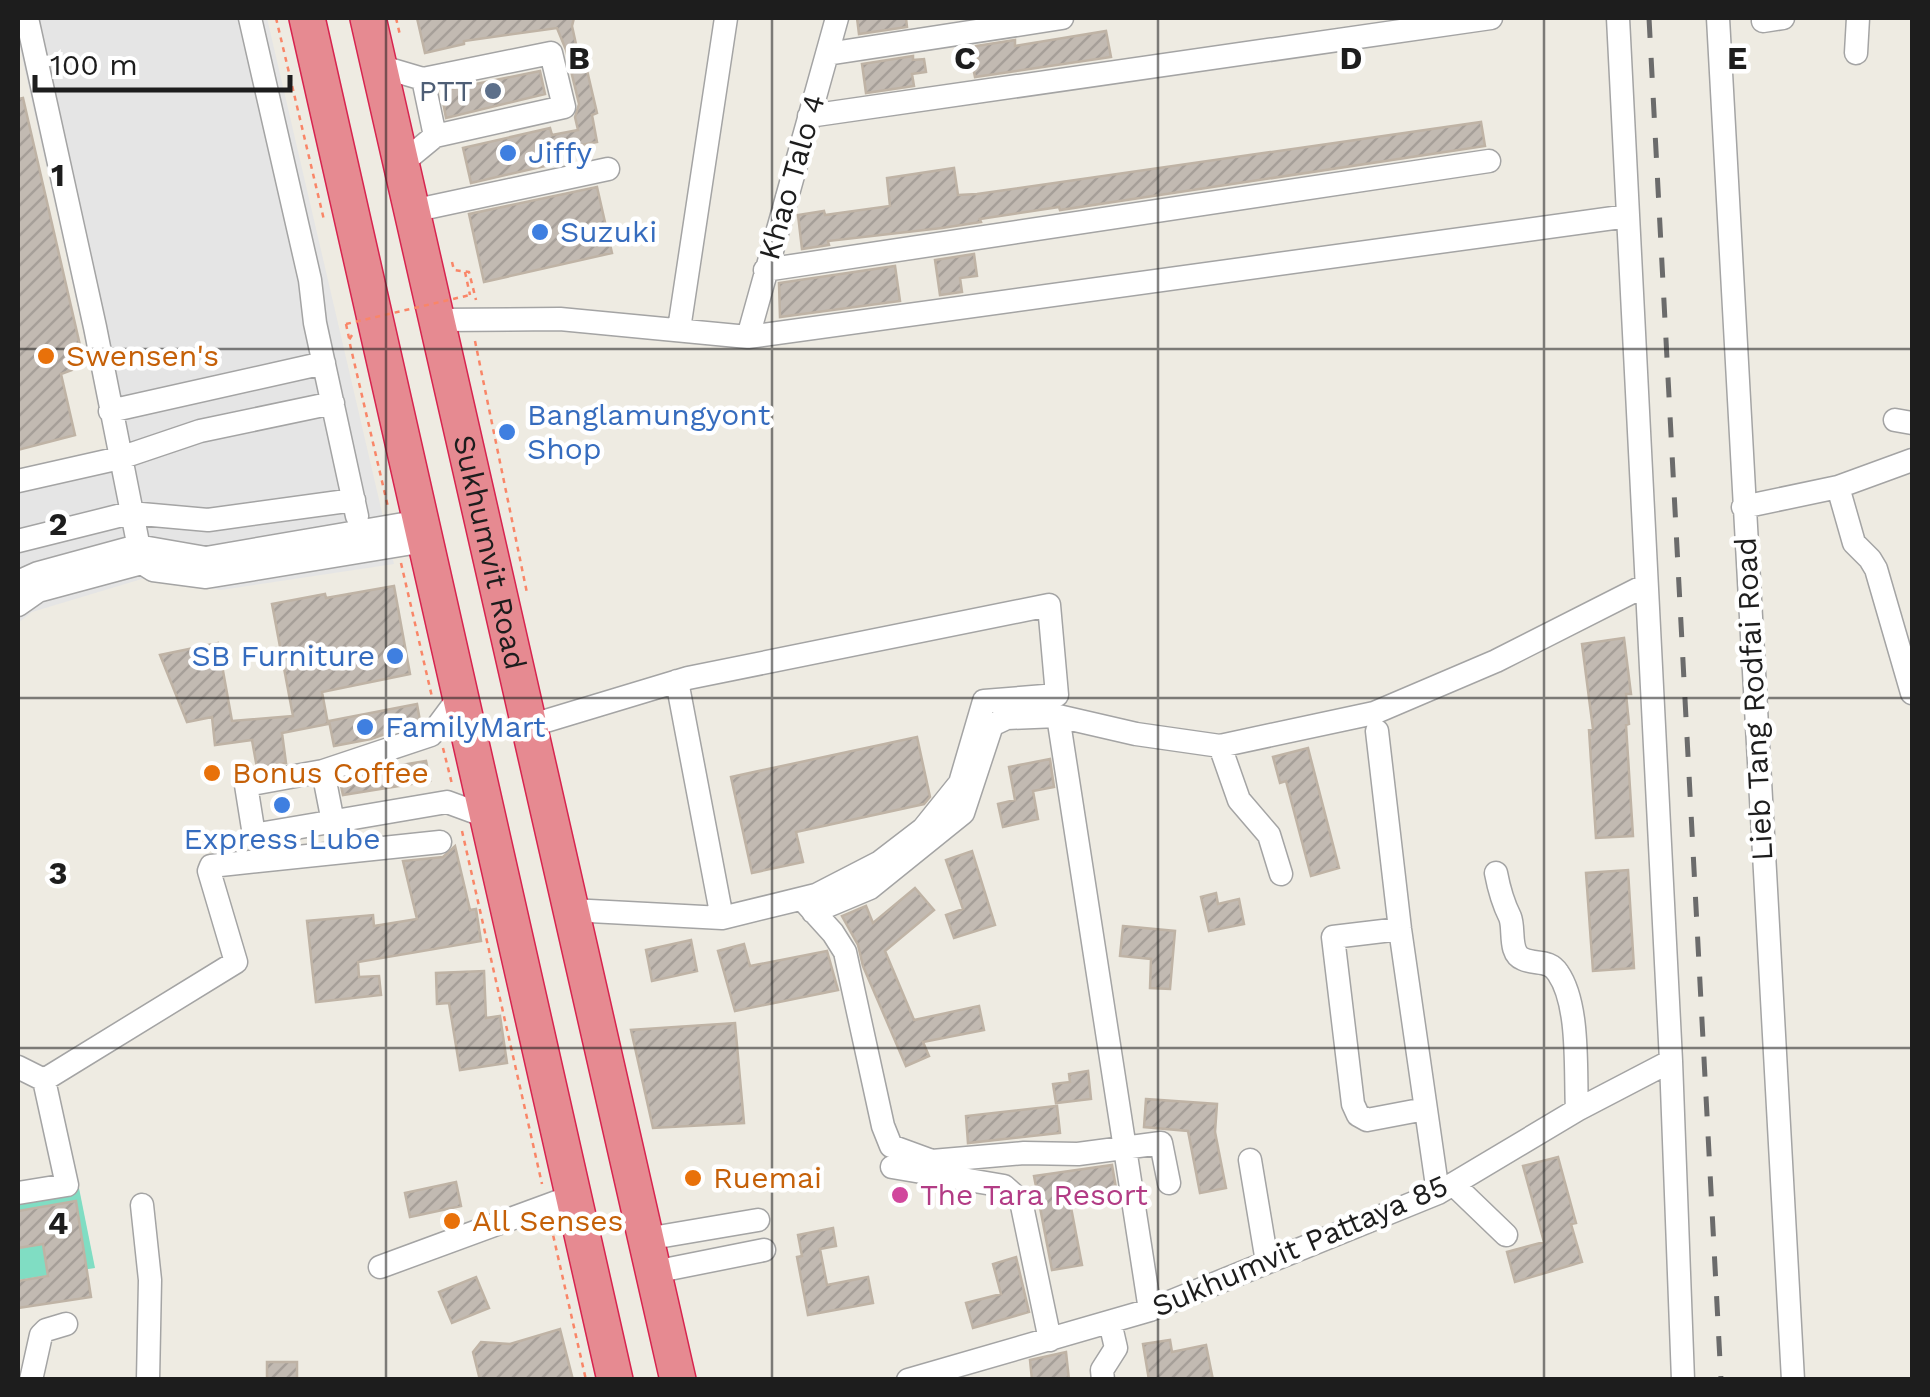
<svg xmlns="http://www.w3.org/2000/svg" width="1930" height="1397" font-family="'Work Sans',sans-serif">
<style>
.pitch{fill:#80ddc3}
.parking{fill:#e5e5e5}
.building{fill:url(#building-hatch);stroke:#bfb3a5;stroke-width:2.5}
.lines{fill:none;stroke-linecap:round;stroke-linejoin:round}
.minor-casing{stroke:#a4a4a4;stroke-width:25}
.highway-casing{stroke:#d7244f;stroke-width:38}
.path{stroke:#f98668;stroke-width:2.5;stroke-dasharray:5 5;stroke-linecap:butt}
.minor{stroke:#fff;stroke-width:22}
.highway{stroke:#e68a91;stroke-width:35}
.rail{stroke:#6b6b6b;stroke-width:5;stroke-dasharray:20 20;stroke-linecap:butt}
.path-bridge{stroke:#f98668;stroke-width:2.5;stroke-dasharray:5 5;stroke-linecap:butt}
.grid{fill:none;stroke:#1d1d1d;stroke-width:2.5;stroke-opacity:0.55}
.service-dot{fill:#5c6f8a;stroke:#fff;stroke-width:4}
.shop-dot{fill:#3f7fe0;stroke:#fff;stroke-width:4}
.food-dot{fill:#e8710a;stroke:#fff;stroke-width:4}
.hotel-dot{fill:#d1479c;stroke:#fff;stroke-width:4}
.labels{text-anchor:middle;stroke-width:9;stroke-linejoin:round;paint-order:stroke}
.service-label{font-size:30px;fill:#4e5e75;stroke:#fff;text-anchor:end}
.shop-label{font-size:30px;fill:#366cbe;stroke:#fff;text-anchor:start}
.street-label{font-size:30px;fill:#1d1d1d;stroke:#fff}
.food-label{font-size:30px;fill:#c56008;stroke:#fff;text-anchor:start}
.hotel-label{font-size:30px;fill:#b23c85;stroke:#fff;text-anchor:start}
.grid-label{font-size:32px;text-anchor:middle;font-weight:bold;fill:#1d1d1d;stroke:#fff;stroke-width:9;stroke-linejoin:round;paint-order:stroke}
</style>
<defs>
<pattern id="building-hatch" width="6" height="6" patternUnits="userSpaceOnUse" patternTransform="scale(2.5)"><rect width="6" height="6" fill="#c2bab2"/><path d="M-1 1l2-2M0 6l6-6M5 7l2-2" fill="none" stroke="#a69f99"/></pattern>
</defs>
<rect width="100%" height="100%" fill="#eeebe2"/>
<path class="pitch" d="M79,1188L95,1268L18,1280V1199Z"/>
<path class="parking" d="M18,18H267L394,564L221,590L145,578L32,612L18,623V472L110,451L18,39Z"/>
<path class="building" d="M417,18H574L572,26L581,67L586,66L597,113L592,115L597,142L555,150L558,163L471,183L463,148L550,128L552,135L578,130L575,117L579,104L566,50L557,28L464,41V44L425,53Z
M857,18H906L907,27L859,34Z
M1106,31L1111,57L975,77L973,67L979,66L976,46L1015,40V46Z
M913,56V60L924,59L926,72L912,74L914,86L866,93L862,64Z
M540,71L545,94L446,118L441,91Z
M23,98L82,354L72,370L61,374L75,435L18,450V99Z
M1481,122L1485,146L1060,210L1059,207L980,219L981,222L942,228L828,241L829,245L802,249L798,215L824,211L825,215L890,206L887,178L954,168L958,195L977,194Z
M597,187L612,253L484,282L469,214Z
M974,254L977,276L960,278L962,292L940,295L935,260Z
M895,266L900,301L780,317L779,283Z
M394,586L410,674L322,692L328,724L282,733L286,763L257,768L252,740L215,745L212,717L187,722L160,655L218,643L232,721L293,716L272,604L325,594L326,598Z
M1624,638L1631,694H1626L1629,724L1626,725L1633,836L1596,838L1589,730L1593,729L1582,644Z
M417,704L420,721L399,725L400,729L371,739L334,746L329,721Z
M917,737L930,797L924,804L796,832L803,862L752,873L731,777Z
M1308,748L1339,868L1311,876L1286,781L1280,783L1273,757Z
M1050,759L1054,787L1033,791L1038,819L1003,827L998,804L1015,800L1009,767Z
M426,761L430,781L343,795L340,781L377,769Z
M455,846L470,910L476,909L481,941L358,962L359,977L379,976L381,995L316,1002L307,921L373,915L374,926L417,919L403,861L443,857Z
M972,851L995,925L954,938L946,915L963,909L946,860Z
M1628,870L1634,968L1593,971L1586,873Z
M915,888L934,910L885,951L914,1020L979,1006L984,1030L923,1042L929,1056L906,1066L863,966L858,945L842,916L866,906L873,923Z
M1216,893L1218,904L1239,899L1244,924L1209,931L1201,897Z
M1123,926L1175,931L1170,989L1150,988L1151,959L1120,956Z
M691,940L697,971L652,981L646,950Z
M744,944L750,966L827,951L838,990L735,1011L718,951Z
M484,971L486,1018L500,1016L507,1063L460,1070L449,1003L437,1004L436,973Z
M735,1023L744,1123L653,1128L631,1030Z
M1088,1071L1091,1099L1056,1103L1053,1084L1070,1082L1069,1074Z
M1146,1099L1217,1104L1215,1132L1226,1188L1200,1193L1188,1131L1144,1127Z
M1057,1106L1060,1133L968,1143L966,1116Z
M1558,1157L1576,1223L1571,1224L1582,1262L1515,1282L1507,1252L1544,1242L1523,1166Z
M1112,1165L1116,1188L1069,1197L1082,1265L1052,1270L1034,1176Z
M456,1182L461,1206L410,1217L405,1193Z
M76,1201L91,1297L18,1308V1281L48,1276L43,1244L18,1248V1211Z
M833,1228L836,1246L820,1249L827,1285L868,1277L873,1303L808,1315L797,1257L802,1256L798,1235Z
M1016,1257L1029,1312L973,1328L966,1303L1001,1294L993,1264Z
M476,1277L489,1308L452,1323L439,1292Z
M560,1329L573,1380H480L473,1352L481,1342L510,1344Z
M1170,1340L1172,1352L1206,1345L1213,1380H1149L1143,1344Z
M1066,1352L1069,1380H1032L1030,1360Z
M267,1362H297V1380H267Z"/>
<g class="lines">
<defs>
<path id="minor" d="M27,18L95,327L142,563L153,570L206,577L425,541
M250,18L310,280L315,323L357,516
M1618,18L1671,1061L1683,1380
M1718,18L1793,1380
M1763,21L1783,18
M1856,53L1858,18
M827,54L1062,18
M379,66L423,79L551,53L564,107L435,136L401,164
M423,79L435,136
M809,116L1491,18
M412,211L608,169
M765,270L1489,161
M437,320L560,319L748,337L1628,216
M679,329L726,18
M748,337L837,18
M110,411L324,363
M1895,420L1912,423
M18,481L120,458L200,431L333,403
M1838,487L1854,543L1870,559L1876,569L1912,693
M1743,507L1838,487L1912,460
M18,541L130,513L208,520L354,500
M18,582L38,573L137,546L206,558L421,521
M18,605L38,591L142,563
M677,681L722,918
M1058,716L1136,734L1220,746L1374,713L1496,661L1646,585
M529,726L688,678L1049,605L1057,695L984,701L960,783L923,829L880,862L816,895L722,918L571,910
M1377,731L1400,929L1438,1193
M1220,746L1239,800L1269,835L1281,874
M323,771L246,785L254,835L447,802L488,817
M333,822L323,771L431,735L460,696
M1496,873C1499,889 1503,903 1510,917C1515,929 1508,953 1523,959C1536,965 1549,959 1558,973C1580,1005 1575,1071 1577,1110
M804,901L833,933L845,952L883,1126L891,1146L932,1161L1024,1153L1078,1154L1161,1143L1169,1183
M813,912L870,888L963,813L992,725L1007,718L1058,716L1150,1310
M1400,929L1333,937L1353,1104L1358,1115L1367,1120L1425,1109
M18,1067L44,1080
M1250,1160L1267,1262
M892,1167L1004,1186L1021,1201L1050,1340
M1453,1184L1506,1235
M18,1193L67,1185L44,1080L236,962L209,871L211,866L440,842
M142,1205L150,1280L148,1380
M646,1239L758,1220
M380,1267L573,1196
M654,1272L764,1250
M31,1380L41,1335L46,1330L66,1324
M908,1380L1150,1310L1438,1193L1577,1110L1671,1061
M1103,1380L1102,1370L1116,1348L1110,1322"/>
<g id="highway">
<path d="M307,18L615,1380"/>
<path id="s1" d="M368,18L678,1380"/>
</g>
</defs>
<use href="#minor" class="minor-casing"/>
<use href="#highway" class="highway-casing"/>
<path class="path" d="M276,18L324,220
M396,18L400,35
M452,262L454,270L469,272L476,300
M465,272L470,295
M346,324L349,338
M352,335L349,340L388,507
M475,341L527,593
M401,563L432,697
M443,748L452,784
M462,831L542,1184
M551,1226L586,1380"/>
<use href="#minor" class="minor"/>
<use href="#highway" class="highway"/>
<path class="rail" d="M1649,18L1721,1380"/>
<path class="path-bridge" d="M346,324L470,295"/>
</g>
<path class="grid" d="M386,18V1380M772,18V1380M1158,18V1380M1544,18V1380M18,349H1912M18,698H1912M18,1048H1912"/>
<circle class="service-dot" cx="493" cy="91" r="10"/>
<g class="shop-dot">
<circle cx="508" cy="153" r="10"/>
<circle cx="540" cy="232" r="10"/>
<circle cx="507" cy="432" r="10"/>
<circle cx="395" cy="656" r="10"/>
<circle cx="365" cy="727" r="10"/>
<circle cx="282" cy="805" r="10"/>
</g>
<g class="food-dot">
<circle cx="46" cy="356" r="10"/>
<circle cx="212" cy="773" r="10"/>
<circle cx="693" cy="1178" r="10"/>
<circle cx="452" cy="1221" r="10"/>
</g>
<circle class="hotel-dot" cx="900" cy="1195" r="10"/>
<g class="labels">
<g class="service-label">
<text x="473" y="101">PTT</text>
</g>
<g class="shop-label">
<text x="528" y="163">Jiffy</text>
<text x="560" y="242">Suzuki</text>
<text x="527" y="425">Banglamungyont<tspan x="527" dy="34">Shop</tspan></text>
<text x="375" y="666" text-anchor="end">SB Furniture</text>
<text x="385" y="737">FamilyMart</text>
<text x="282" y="849" text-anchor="middle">Express Lube</text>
</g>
<g class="street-label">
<text transform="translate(792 177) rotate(-74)" y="10">Khao Talo 4</text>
<text dy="10" stroke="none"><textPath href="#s1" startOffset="548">Sukhumvit Road</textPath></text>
<text transform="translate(1754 699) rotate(-93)" y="10">Lieb Tang Rodfai Road</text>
<text transform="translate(1300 1246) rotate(-23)" y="10">Sukhumvit Pattaya 85</text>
</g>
<g class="food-label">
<text x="66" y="366">Swensen's</text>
<text x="232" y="783">Bonus Coffee</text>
<text x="713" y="1188">Ruemai</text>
<text x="472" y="1231">All Senses</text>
</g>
<g class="hotel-label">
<text x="920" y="1205">The Tara Resort</text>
</g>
</g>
<g class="grid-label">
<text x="579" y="69">B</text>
<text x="965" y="69">C</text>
<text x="1351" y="69">D</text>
<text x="1737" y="69">E</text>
<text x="58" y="186">1</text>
<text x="58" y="535">2</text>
<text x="58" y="884">3</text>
<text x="58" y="1234">4</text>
</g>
<rect width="1930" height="1397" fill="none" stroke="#1d1d1d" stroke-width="40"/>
<path d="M35 75v15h255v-15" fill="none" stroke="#1d1d1d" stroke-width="5"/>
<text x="50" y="75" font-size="30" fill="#1d1d1d" stroke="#ffffff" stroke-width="8" paint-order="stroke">100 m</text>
</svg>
